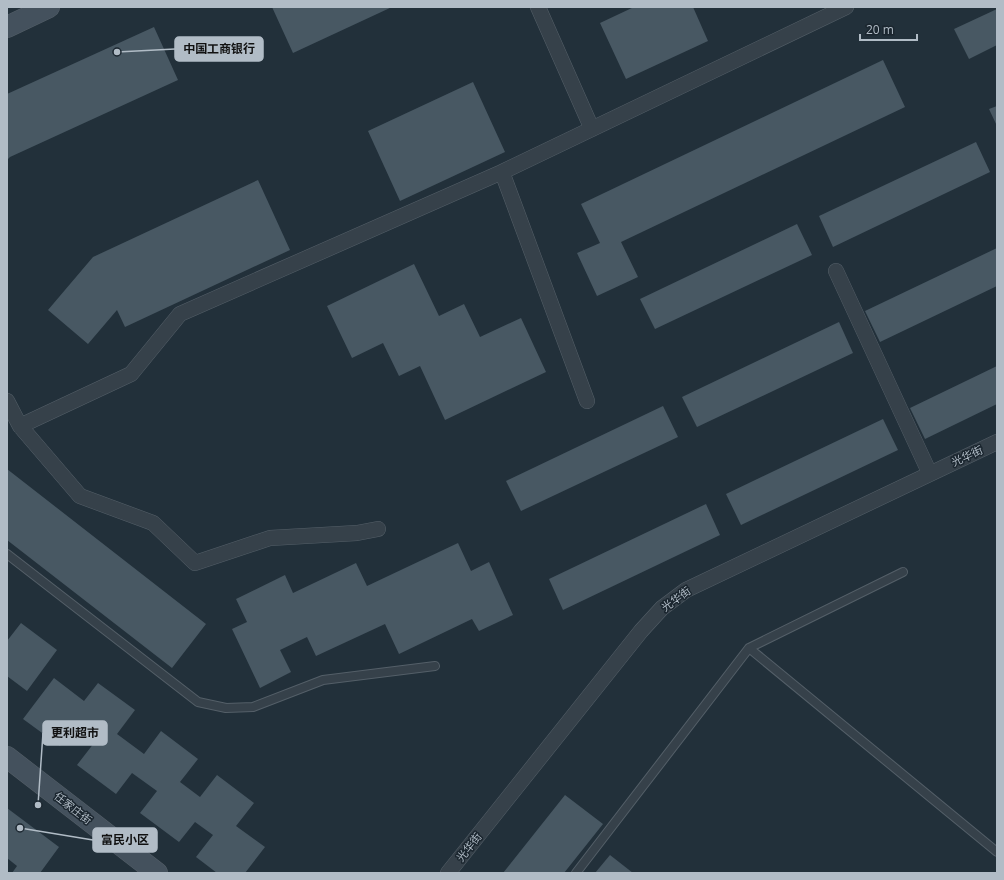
<svg xmlns="http://www.w3.org/2000/svg" width="1004" height="880" font-family="'Open Sans','Noto Sans SC',sans-serif">
<style>
.building{fill:#485863}
.lines{fill:none;stroke-linecap:round;stroke-linejoin:round}
.lane-casing{stroke:#545f68;stroke-width:10}
.street-casing{stroke:#545f68;stroke-width:16}
.secondary-casing{stroke:#545f68;stroke-width:22}
.lane{stroke:#36414a;stroke-width:8}
.street{stroke:#36414a;stroke-width:15}
.secondary{stroke:#44515d;stroke-width:21}
.labels{text-anchor:middle;stroke-width:3;stroke-linejoin:round;paint-order:stroke}
.street-label{font-size:11px;fill:#b1bcc6;stroke:#1b262f}
.leader{fill:none;stroke:#b1bcc6;stroke-width:1.5}
.callout-dot{fill:#b1bcc6;stroke:#1b262f;stroke-width:1.5}
.callout{fill:#b1bcc6;stroke:#b1bcc6;stroke-width:1.5}
.callout-label{font-size:12px;text-anchor:middle;font-weight:bold;fill:#111}
</style>
<rect width="100%" height="100%" fill="#22303a"/>
<path class="building" d="M272,7H392L293,53Z
M634,7H693L708,41L626,79L600,23Z
M997,9V45L969,59L954,29Z
M154,27L178,80L10,157L7,160V94Z
M883,60L905,107L621,242L638,277L597,296L577,253L600,243L581,204Z
M473,82L505,152L400,201L368,131Z
M997,106V126L989,109Z
M976,142L990,172L833,247L819,216Z
M258,180L290,250L125,327L117,310L88,344L48,310L93,257Z
M797,224L812,255L655,329L640,299Z
M997,248V286L880,342L865,311Z
M414,264L439,316L464,304L480,337L521,318L546,372L445,420L420,366L399,376L383,343L352,358L327,306Z
M839,322L853,353L697,427L682,397Z
M997,366V404L925,439L910,408Z
M663,406L678,437L521,511L506,481Z
M883,419L898,450L741,525L726,494Z
M7,469L206,624L172,668L7,540Z
M706,504L720,535L563,610L549,579Z
M458,543L471,571L489,562L513,615L479,631L472,619L399,654L385,624L316,656L307,637L280,650L291,672L260,688L232,629L247,622L236,599L285,575L293,593L356,563L367,586Z
M21,623L57,650L27,691L7,676V641Z
M54,678L84,701L98,683L135,710L117,734L144,754L161,731L198,759L180,782L200,797L217,775L254,803L236,826L265,847L245,873H217L196,857L213,835L195,822L179,842L140,813L157,791L132,773L116,794L77,765L94,743L74,728L60,746L23,719Z
M565,795L603,824L564,873H503Z
M7,808L59,847L40,873H12L17,866L7,858Z
M610,855L633,873H595Z"/>
<g class="lines">
<defs>
<path id="lane" d="M7,554L198,702L226,708L253,707L323,680L435,666
M749,648L997,852
M576,873L749,648L903,572"/>
<path id="street" d="M538,7L592,129
M836,271L930,474
M7,401L20,426L80,496L153,523L195,563L270,538L357,533L378,529
M587,401L502,172L846,7
M20,426L131,374L180,314L502,172
M448,873L641,631L662,608L686,590L997,442"/>
<path id="secondary" d="M7,27L49,7
M7,757L157,873"/>
</defs>
<use href="#lane" class="lane-casing"/>
<use href="#street" class="street-casing"/>
<use href="#secondary" class="secondary-casing"/>
<use href="#lane" class="lane"/>
<use href="#street" class="street"/>
<use href="#secondary" class="secondary"/>
</g>
<g class="labels">
<g class="street-label">
<text transform="translate(967 456) rotate(-25)" y="4">光华街</text>
<text transform="translate(676 599) rotate(-36)" y="4">光华街</text>
<text transform="translate(73 808) rotate(38)" y="4">任家庄街</text>
<text transform="translate(469 847) rotate(-52)" y="4">光华街</text>
</g>
</g>
<path class="leader" d="M117 52L175 49M38 805L43 733M20 828L93 840"/>
<g class="callout-dot">
<circle cx="117" cy="52" r="4"/>
<circle cx="38" cy="805" r="4"/>
<circle cx="20" cy="828" r="4"/>
</g>
<g class="callout">
<rect x="175" y="37" width="88" height="24" rx="4"/>
<rect x="43" y="721" width="64" height="24" rx="4"/>
<rect x="93" y="828" width="64" height="24" rx="4"/>
</g>
<g class="callout-label">
<text x="219" y="53">中国工商银行</text>
<text x="75" y="737">更利超市</text>
<text x="125" y="844">富民小区</text>
</g>
<rect width="1004" height="880" fill="none" stroke="#b1bcc6" stroke-width="16"/>
<path d="M860 34v6h57v-6" fill="none" stroke="#b1bcc6" stroke-width="2"/>
<text x="866" y="34" font-size="12" fill="#b1bcc6" stroke="#1b262f" stroke-width="3" paint-order="stroke">20 m</text>
</svg>
